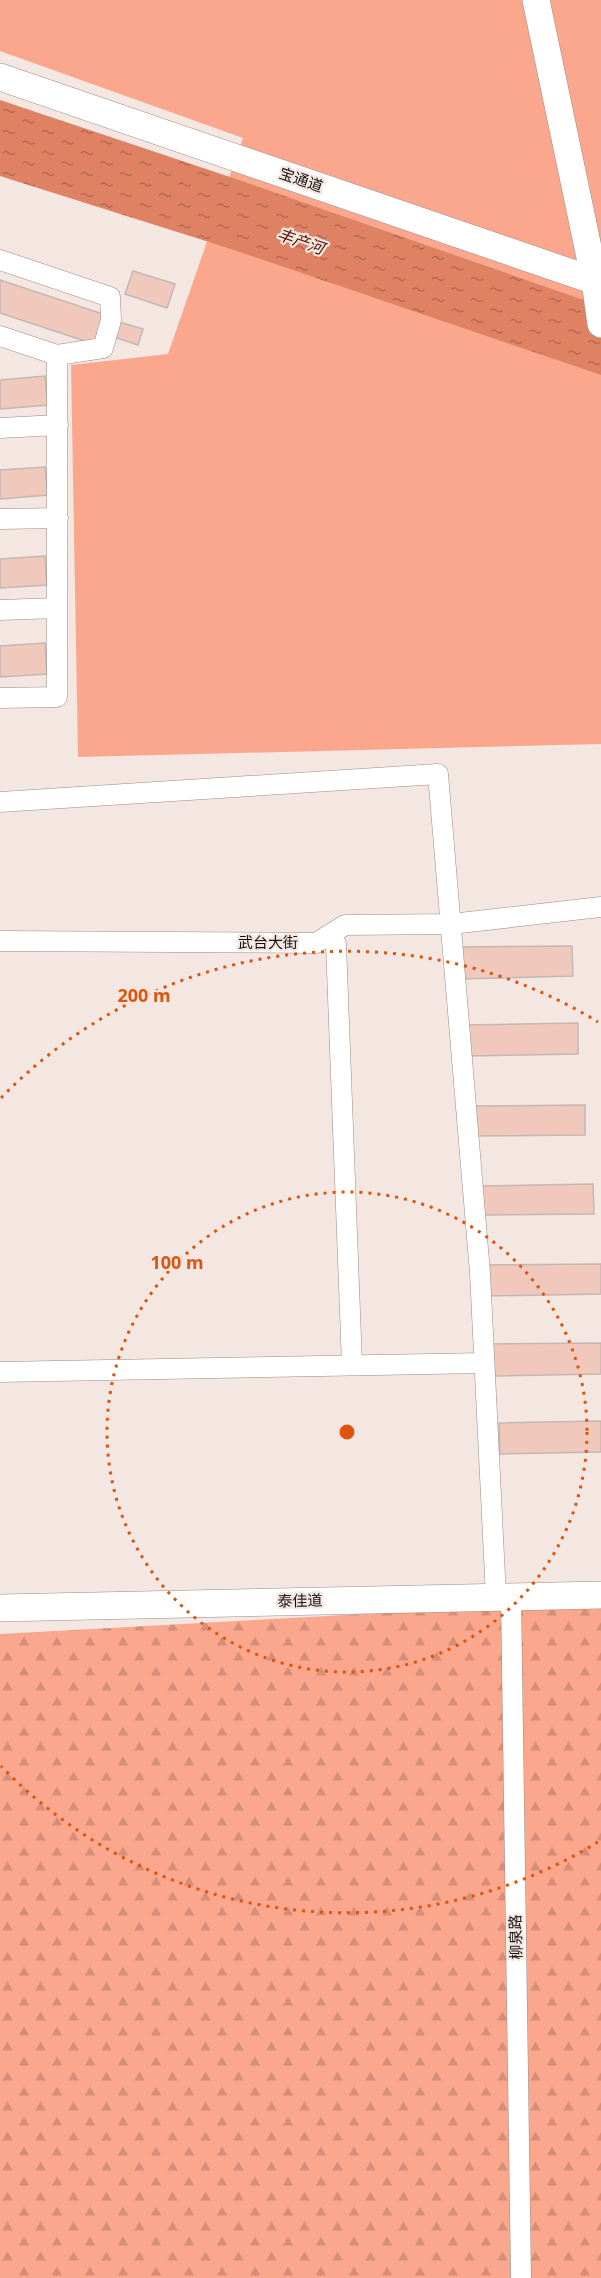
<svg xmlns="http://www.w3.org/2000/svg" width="601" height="2278" font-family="'Noto Sans','Noto Sans SC',sans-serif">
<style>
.forest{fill:url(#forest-firs)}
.park{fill:#faa78d}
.water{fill:url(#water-ripples)}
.building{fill:#f1c9bc;stroke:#c4b7b3;stroke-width:1.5}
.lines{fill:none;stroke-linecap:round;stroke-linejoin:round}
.street-casing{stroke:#998c88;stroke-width:21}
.secondary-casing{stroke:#998c88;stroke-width:28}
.street{stroke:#fff;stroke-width:20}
.secondary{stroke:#fff;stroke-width:27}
.ring{fill:none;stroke:#dd550c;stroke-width:3;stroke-dasharray:3 6}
.labels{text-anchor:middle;stroke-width:4.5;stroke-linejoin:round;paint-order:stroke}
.street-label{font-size:15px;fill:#15110f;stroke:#f4e7e2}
.water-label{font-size:16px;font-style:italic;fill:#501502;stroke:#f4e7e2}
.centre{fill:#dd550c;stroke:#f4e7e2;stroke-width:3}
.ring-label{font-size:18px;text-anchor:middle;font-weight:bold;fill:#dd550c;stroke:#f4e7e2;stroke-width:4.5;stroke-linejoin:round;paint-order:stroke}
</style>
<defs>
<pattern id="forest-firs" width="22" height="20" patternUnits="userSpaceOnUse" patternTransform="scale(1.5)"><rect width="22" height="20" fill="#faa78d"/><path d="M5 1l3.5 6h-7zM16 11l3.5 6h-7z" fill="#d58f78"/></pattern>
<pattern id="water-ripples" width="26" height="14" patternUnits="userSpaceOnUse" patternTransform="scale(1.5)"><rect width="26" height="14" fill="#df8264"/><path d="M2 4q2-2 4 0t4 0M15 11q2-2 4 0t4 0" fill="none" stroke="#b46951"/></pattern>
</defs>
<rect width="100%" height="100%" fill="#f4e7e2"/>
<path class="forest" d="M601,1601V2278H0V1634Z"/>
<path class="park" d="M0,0H601V744L78,757L71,365L168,354L243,138L0,51Z"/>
<path class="water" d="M0,100L233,178L601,306V375L231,249L0,176Z"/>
<path class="building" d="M133,271L175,284L167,308L125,294Z
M0,280L106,315L97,345L0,313Z
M116,321L143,329L138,345L111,336Z
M45,376L48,405L0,409V380Z
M45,467L48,495L0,499V470Z
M45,556L47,585L0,588V559Z
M45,643L47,674L0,677V646Z
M572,946L573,976L458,979L457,947Z
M578,1023V1054L465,1056V1025Z
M585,1105V1135L473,1136L472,1106Z
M593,1184L594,1214L480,1215L479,1186Z
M601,1264V1294L487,1296V1265Z
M601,1343V1374L494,1376L493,1344Z
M601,1421V1452L500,1454L499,1423Z"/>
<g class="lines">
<defs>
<path id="street" d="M0,260L110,297L111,320L103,348L57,355
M0,336L57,355V697L0,698
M0,428L58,425
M0,519L58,518
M0,610L57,608
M0,802L438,774L480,1273L496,1597
M330,934L336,944L352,1365
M0,941L316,943L345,925L451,924L601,907
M0,1372L484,1363
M511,1597L521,2278"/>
<path id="secondary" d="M536,0L595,281L601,324
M0,77L601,283
M0,1608L601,1595"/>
</defs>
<use href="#street" class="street-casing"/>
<use href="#secondary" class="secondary-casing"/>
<use href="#street" class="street"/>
<use href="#secondary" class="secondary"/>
</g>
<g class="ring">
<circle cx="347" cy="1432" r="240"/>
<path d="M598 1842A481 481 0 0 1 1 1766M1 1098A481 481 0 0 1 598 1022"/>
</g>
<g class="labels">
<g class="street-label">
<text transform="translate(301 180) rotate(19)" y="5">宝通道</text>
<text x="268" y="948">武台大街</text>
<text transform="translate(300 1601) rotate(-1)" y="5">泰佳道</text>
<text transform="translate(516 1937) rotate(-91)" y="5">柳泉路</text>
</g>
<g class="water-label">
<text transform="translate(301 241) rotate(19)" y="6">丰产河</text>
</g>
</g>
<circle cx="347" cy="1432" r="9" class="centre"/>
<g class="ring-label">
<text x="144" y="1002">200 m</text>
<text x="177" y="1269">100 m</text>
</g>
</svg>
